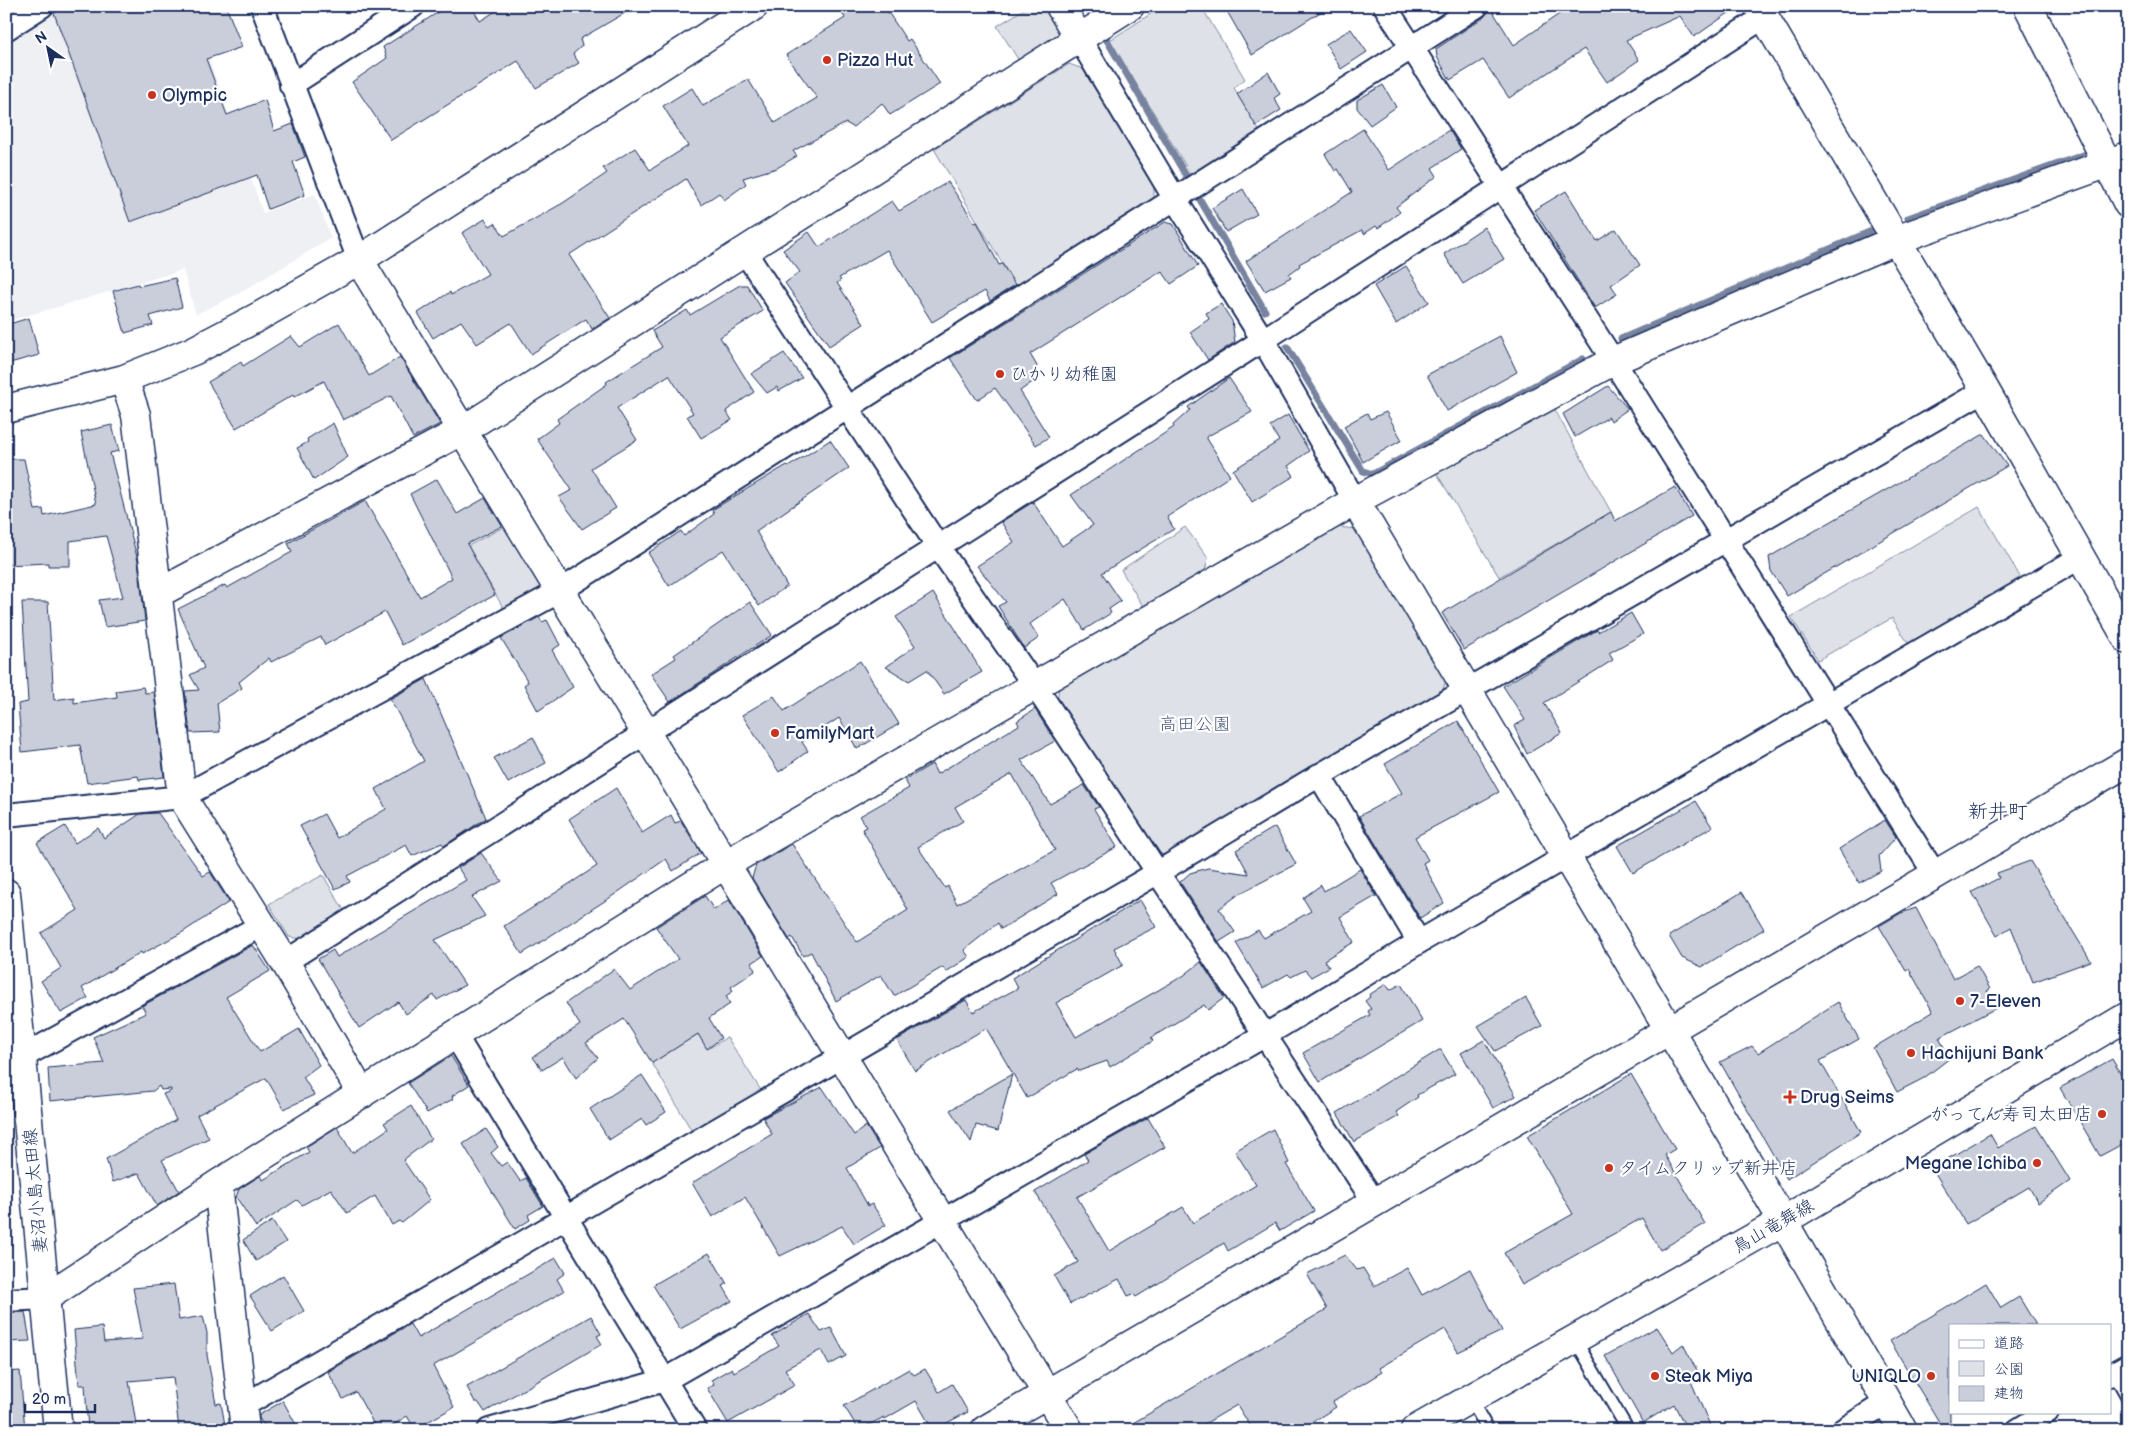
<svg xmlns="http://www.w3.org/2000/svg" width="2134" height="1436" font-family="'Balsamiq Sans','Klee One',sans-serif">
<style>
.built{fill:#eff0f4}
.green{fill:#dee1e7;stroke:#7c88a2}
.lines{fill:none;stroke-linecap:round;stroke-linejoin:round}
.stream{stroke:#77839f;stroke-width:7}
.building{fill:#caceda;stroke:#1b2f5e;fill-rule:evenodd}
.service-casing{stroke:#1b2f5e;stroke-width:15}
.minor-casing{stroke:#1b2f5e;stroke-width:26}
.tertiary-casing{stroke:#1b2f5e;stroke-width:31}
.secondary-casing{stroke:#1b2f5e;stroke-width:31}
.service{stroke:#fff;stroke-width:11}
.minor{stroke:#fff;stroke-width:22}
.tertiary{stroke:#fff;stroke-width:28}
.secondary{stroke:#fff;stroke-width:28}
.poi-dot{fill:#c8321e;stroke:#fff;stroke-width:2}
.labels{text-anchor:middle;stroke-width:4.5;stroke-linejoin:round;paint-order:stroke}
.poi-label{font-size:18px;fill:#1b2f5e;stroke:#fff;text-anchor:start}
.park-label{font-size:18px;fill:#4c5c80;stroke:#fff}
.street-label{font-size:18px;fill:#1b2f5e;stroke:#fff}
.quarter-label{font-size:20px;fill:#1b2f5e;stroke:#fff}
</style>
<rect width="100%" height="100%" fill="#fff"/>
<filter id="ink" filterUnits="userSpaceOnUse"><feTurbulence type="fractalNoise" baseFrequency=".02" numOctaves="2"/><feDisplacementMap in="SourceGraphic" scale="10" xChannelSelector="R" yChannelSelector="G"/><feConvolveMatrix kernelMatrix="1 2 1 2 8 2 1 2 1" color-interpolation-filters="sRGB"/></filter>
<g filter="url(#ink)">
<path class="built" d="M61,6H190L263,213L315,194L331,238L238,294L196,314L183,270L6,322V42Z"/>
<path class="green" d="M1029,6H1047L1060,28L1057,42L1021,64L997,26Z
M1163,6H1201L1245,79L1234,88L1260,132L1193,178L1110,40Z
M1069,64L1083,69L1154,187V203L1017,288L934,149Z
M1554,408L1611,512L1499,577L1436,472Z
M1979,507L2022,580L1910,646L1892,618L1818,660L1791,617Z
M509,524L543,580L539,594L505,611L468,546Z
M1185,527L1208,558L1205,572L1144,608L1121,570Z
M1338,527L1356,529L1446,680L1442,693L1167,855L1157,853L1057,701L1059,687Z
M323,875L345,912L301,939L289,937L269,904Z
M698,1034L708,1049L727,1037L762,1092L693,1133L652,1063Z"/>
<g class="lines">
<path class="stream" d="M1087,6L1095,21
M6,14L18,6
M1101,30L1265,311
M2126,140H2128
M1908,218L2086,154
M1621,339L1874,230
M1287,347L1363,471L1373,474L1583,359"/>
</g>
<path class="building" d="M72,6H226L242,47L206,59L227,115L265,100L274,131L293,124L305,157L293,162L305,195L268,209L257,175L130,222L54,13Z
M448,6H471L480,21L504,6H637L580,39L582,46L573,54L579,63L536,88L518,61L391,140L352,82L387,58L383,47Z
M838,6H884L907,41L910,39L940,84L890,115L882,103L853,127L846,123L793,151L797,156L777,168L743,178L746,184L724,200L719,193L701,205L686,179L569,255L610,318L592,329L586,319L531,354L511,323L477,344L461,321L433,338L418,313L450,292L451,295L488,274L462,233L485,219L490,226L495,223L504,236L563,203L607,173L603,168L635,148L650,170L688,146L663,106L692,88L703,106L748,79L775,123L817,98L786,55L845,18Z
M1224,6H1330L1252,55Z
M1571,6H1739L1694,37L1680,16L1626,40L1639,60L1607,82L1584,49L1509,98L1483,60L1450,80L1437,57L1436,49L1484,17L1490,7L1514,45Z
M1351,29L1367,52L1341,69L1326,44Z
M1268,72L1280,94L1274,98L1281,110L1256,126L1237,94Z
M1383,85L1396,107L1370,125L1357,108V100Z
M1363,129L1389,170L1449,130L1461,149L1432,168L1437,176L1396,207L1400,212L1378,228L1376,226L1364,234L1362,230L1299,264L1300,266L1289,274L1291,277L1265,291L1246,261L1352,192L1338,169L1335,171L1325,154Z
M948,182L975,223L977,222L999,265L1002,264L1015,285L990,301L985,291L932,322L887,250L839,278L841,280L837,283L864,324L829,346L785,283L800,272L783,250L809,232L819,247L892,201L899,211Z
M1243,189L1257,214L1226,232L1212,208Z
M1566,191L1597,241L1616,229L1640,265L1611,285L1617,294L1595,308L1534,210Z
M1165,222L1173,224L1198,266L1171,284L1162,271L1030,354L1037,366L1031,377L1034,381L1020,391L1049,437L1036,445L995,388L977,400L950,358Z
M1484,227L1504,259L1463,284L1444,254Z
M1406,266L1429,302L1396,324L1374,286Z
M175,278L182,307L150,316L153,325L125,333L113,291L138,284L139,286Z
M740,285H747L763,311L720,337L754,392L726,411L732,420L701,438L687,416L693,413L669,375L617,408L637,440L591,468L616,508L582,529L559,497L572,490L537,439L559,423L557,419L607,384L606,382L662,347L652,331L687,310L690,315Z
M1221,304L1232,321L1235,342L1208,360L1190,332L1209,319L1206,313Z
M29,318L39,355L6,364V325Z
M339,323L369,376L400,357L440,424L413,438L391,396L343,420L324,381L294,397L293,395L236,428L208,382L241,362L243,366L291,336L300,347Z
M1500,336L1517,372L1447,411L1427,375Z
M784,353L802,378L779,391L777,387L767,393L751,374Z
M1229,378L1252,412L1206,437L1230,476L1167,517L1174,529L1102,573L1121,601L1109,609L1111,613L1084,630L1065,599L1030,624L1039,638L1024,648L998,606L1006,602L977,566L1014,542L1001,522L1033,502L1062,546L1093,525L1071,495L1174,427L1173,425L1190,410L1188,407Z
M1608,386L1628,409L1611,421L1609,417L1575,437L1563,414Z
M1386,412L1402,440L1363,462L1344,426L1367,413L1370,419Z
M1288,415L1309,451L1288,466L1294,476L1252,502L1233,470L1279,441L1270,426Z
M333,423L348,457L314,480L297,448L308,442L307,439Z
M112,425L119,451L110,453L138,561L145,621L105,627L99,600L123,597L106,536L70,541V566H48V563L6,565V459H24L35,510L43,509L44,516L96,504L81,432Z
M1984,434L2007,466L1787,596L1771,571L1769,557Z
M830,440L849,468L756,531L787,586L759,606L723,550L669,586L648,553L681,531L684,536L714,514L712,510L787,465L788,467Z
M437,479L457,514L485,498L502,526L467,544L495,595L402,645L385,612L325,645L321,637L271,662L269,658L239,682L242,688L217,703L220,732L190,733L185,691L199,690L190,675L204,668L178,609L225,585L227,588L281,558L292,552L288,543L365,501L420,597L452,578L410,494Z
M1675,487L1692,516L1464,650L1442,613L1611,512L1615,521Z
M933,593L982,672L944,694L927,670L909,681L886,667L915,646L896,617Z
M22,602H48L54,700L74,697V703L117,697L116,691L143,687L145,693L154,692L164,777L139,780L138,776L87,783L80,745L22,752L18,704L28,702Z
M750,602L772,635L670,702L651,674L676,658L674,655Z
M1631,613L1643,634L1609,653L1613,660L1544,703L1562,733L1527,754L1514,726L1525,720L1503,686L1597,630L1598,632Z
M539,617L542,622L547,620L560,645L552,650L573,687L538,711L524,685L528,682L501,638Z
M860,661L899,724L857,749L839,718L802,742L808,751L779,772L742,715L774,696L784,711Z
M426,679L486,818L444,846L442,843L412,856L406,845L347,876L350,882L335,889L300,826L324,814L337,838L386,809L376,789L424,761L390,699Z
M1035,709L1055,741L1021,760L1050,804L1084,785L1099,807L1094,809L1117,847L1051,883L1058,894L1001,929L998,923L964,950L969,957L946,972L943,967L894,996L881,975L836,1001L811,952L803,956L792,937L789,939L752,878L756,865L792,844L857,942L908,910L862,829L867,827L860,816L909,788L905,780L932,764L937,774L1019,725L1017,721ZM1012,774L1055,850L957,904L948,886L945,888L918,847L963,821L955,807Z
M1458,721L1499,792L1415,837L1428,860L1423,863L1444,903L1420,918L1359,816L1402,793L1385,764Z
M533,737L546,763L508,783L494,758Z
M616,788L642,833L671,815L675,823L681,821L701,853L673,871L666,859L611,897L522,954L504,926L597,866L569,819Z
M1696,801L1712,827L1633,873L1617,846Z
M158,813L203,876L210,872L229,902L183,932L142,954L141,952L82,988L88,998L61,1013L41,981L61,968L41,933L78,910L37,843L65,826L75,843L98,828L104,838L140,814Z
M1885,820L1896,837L1879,856L1881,871L1859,883L1839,849Z
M1275,827L1296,864L1239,894L1219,909L1235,932L1219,942L1180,882L1190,873L1208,868L1249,874L1236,850Z
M481,853L502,881L472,897L485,916L435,940L465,985L437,1000L434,995L406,1014L398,1002L359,1028L318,959L333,950L337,957L466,880L458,868Z
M2030,861L2091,961L2033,982L2011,927L1997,936L1972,892L1999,878L1997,873Z
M1360,869L1376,896L1340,917L1354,942L1324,960L1329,967L1311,977L1305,970L1291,977L1288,974L1263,988L1236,943L1258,930L1264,938L1311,911L1303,898L1321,885L1324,891Z
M1742,892L1764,929L1702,967L1682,958L1669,936Z
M705,896L714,910L729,900L763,956L752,963L755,971L731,987L733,991L726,996L730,1004L709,1018L721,1038L707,1049L698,1034L652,1063L624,1019L586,1043L598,1058L576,1078L563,1057L542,1070L533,1057L580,1025L566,1003L614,969L630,990L678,959L656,927Z
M1140,900L1156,927L1114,948L1123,965L1056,1003L1076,1037L1183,976L1201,962L1224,998L1208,1010L1204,1005L1151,1038L1153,1041L1110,1067L1107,1061L1079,1071L1077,1069L1027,1098L986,1028L915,1071L897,1040L966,1000L973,1012L1018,988L1012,978Z
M1916,908L1953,979L1977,966L1990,989L1987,991L1996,1008L1939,1038L1950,1058L1924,1078L1897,1092L1873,1048L1933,1012L1909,969L1906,971L1879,926L1901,913Z
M253,945L270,971L226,997L260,1052L299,1029L319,1065L303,1077L314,1095L284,1109L266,1078L197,1115L209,1138L162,1160L179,1191L157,1206L139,1173L113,1182L106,1159L176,1120L163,1094L171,1091V1089L161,1090L159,1086L153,1091L50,1101L48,1068L104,1063L93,1037L146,1013L142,1006Z
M1386,984L1390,990L1401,984L1422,1021L1320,1082L1303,1053L1370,1015L1368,1011L1371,1009L1365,1001L1370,997L1369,995Z
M1526,998L1542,1026L1495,1051L1478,1026Z
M1838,1002L1859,1039L1820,1061L1861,1132L1787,1179L1720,1062L1752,1046L1758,1053Z
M1484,1040L1516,1096L1493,1108L1461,1053Z
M1439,1050H1441L1455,1074L1417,1095L1418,1097L1396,1112L1399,1116L1354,1142L1337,1113Z
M451,1056L469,1085L452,1096L453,1099L427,1113L408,1083Z
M2112,1059L2128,1086V1141L2100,1156L2060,1088Z
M1012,1074L998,1131L976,1125L971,1142L950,1110Z
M1631,1074L1675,1149L1665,1155L1705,1224L1660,1250L1642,1218L1522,1285L1504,1253L1573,1214L1527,1136Z
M642,1075L666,1112L646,1125L642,1119L609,1140L590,1109Z
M822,1087L854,1135L866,1126L880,1148L847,1168L868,1206L872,1204L886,1225L854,1244L842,1226L780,1256L745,1197L712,1217L692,1183L772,1134L763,1118Z
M411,1106L431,1139L403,1160L430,1200L402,1223L399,1221L392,1225L375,1196L347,1213L331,1189L302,1205L297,1200L256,1227L236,1197L239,1189L260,1176L263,1180L309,1152L306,1147L337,1127L352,1153L388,1129L384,1123Z
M1148,1118L1165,1147L1077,1197L1109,1251L1183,1207L1193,1223L1256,1185L1235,1151L1273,1129L1289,1163L1286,1164L1314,1211L1280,1231L1275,1223L1228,1251L1224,1243L1136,1297L1133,1294L1128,1296L1119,1279L1070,1304L1054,1276L1078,1262L1035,1192L1088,1160L1084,1154Z
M2036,1126L2070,1181L2038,1203L2029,1187L1966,1224L1932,1168L1990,1134L1998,1148Z
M486,1129L498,1147L491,1153L501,1166L507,1162L520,1181L526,1178L543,1206L528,1215L530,1220L515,1229L463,1144Z
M272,1221L286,1242L256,1261L243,1240Z
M709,1253L727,1284L723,1286L732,1301L680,1329L653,1285Z
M1345,1255L1357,1270L1363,1268L1374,1286L1407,1268L1422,1295L1470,1269L1502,1331L1458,1352L1445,1329L1379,1368L1382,1372L1333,1402L1336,1407L1300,1430H1253L1237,1405L1194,1430H1121L1327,1309L1307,1274Z
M556,1258L565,1273L557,1279L564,1291L433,1366L454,1407L415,1429L407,1416L386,1430H377L356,1392L343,1399L328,1372L410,1324L418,1338Z
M283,1275L304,1311L272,1331L250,1296Z
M1986,1283L2001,1308L2019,1297L2036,1325H1950V1430H1944L1890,1341Z
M174,1284L179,1320L203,1316L207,1333V1355L216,1404L221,1403L226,1430H179L173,1377L129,1381L137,1430H88L85,1385H79L74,1330L102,1327L104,1342L143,1339L133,1288Z
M25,1312L30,1341L6,1342V1313Z
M809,1314L821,1332L831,1328L846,1356L829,1365L821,1350L785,1369L795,1385L728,1423L707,1388L714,1385L711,1380L732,1368L734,1372L779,1346L772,1336Z
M591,1316L601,1334L597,1336L602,1344L485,1412L478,1402H475L467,1387Z
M1657,1327L1673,1352L1683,1344L1698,1373L1690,1379L1712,1430H1687L1674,1404L1643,1423L1605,1356Z
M909,1369L914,1375L925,1369L939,1392L952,1384L968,1412L933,1430L916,1401L885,1419L884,1417L859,1430L844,1406Z
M20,1371L25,1430H6V1372Z
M283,1401L299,1430H267L259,1418V1415Z"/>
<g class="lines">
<defs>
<path id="service" d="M1574,1338L1628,1430
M2114,1373L2128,1398
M1470,1398L1488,1430"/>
<path id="minor" d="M262,6L359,260
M1385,6L1623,376L1936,876
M6,29L42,6
M1079,38L1175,199L1263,340L1355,501
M291,85L413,6
M745,252L937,545L1045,701L1375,1203
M1319,775L1419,942
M6,815L182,797L560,591L1477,6
M285,962L1246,351L1764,17
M455,1035L695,1430
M22,1057L262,925
M6,1300L45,1298
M2110,1375L2128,1365
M243,1406L1157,873L1308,782L1985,390
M489,1430L665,1380L1264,1036L1419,942L2081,557
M1843,1430L1887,1402
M2018,1430L2047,1412"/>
<path id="tertiary" d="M1060,6L1079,38
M1758,6L1985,390L2128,640
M2028,6L2128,204
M359,260L1069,1430
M124,379L136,415L182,797L285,962L362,1094
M6,409L124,379L193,351L258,317L359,260L754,6
M1355,501L1783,1221L1903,1430
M159,593L463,430L1130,6
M218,1184L245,1430
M45,1298L218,1184L726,864L1355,501L1613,361L1896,240L2128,156
M985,1430L2128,762"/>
<path id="secondary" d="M6,893L58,1430
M1415,1430L1783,1221L2128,1016"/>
</defs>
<use href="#service" class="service-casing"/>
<use href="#minor" class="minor-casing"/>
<use href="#tertiary" class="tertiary-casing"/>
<use href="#secondary" class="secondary-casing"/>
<use href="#service" class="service"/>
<use href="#minor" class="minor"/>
<use href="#tertiary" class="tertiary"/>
<use href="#secondary" class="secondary"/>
</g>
</g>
<g class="poi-dot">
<circle cx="827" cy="60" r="5"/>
<circle cx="152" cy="95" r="5"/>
<circle cx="1000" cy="374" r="5"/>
<circle cx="775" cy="733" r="5"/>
<circle cx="1960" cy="1001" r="5"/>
<circle cx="1911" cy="1053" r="5"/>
<path d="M1787.5 1089.5h5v5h5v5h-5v5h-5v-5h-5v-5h5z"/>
<circle cx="2102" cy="1114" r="5"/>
<circle cx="2037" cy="1163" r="5"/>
<circle cx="1609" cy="1168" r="5"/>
<circle cx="1655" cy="1376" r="5"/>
<circle cx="1931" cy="1376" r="5"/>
</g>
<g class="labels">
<g class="poi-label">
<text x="837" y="66">Pizza Hut</text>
<text x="162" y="101">Olympic</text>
<text x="1010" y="380">ひかり幼稚園</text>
<text x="785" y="739">FamilyMart</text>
<text x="1970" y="1007">7-Eleven</text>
<text x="1921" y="1059">Hachijuni Bank</text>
<text x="1800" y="1103">Drug Seims</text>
<text x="2092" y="1120" text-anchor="end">がってん寿司太田店</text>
<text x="2027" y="1169" text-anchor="end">Megane Ichiba</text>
<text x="1619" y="1174">タイムクリップ新井店</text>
<text x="1665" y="1382">Steak Miya</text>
<text x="1921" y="1382" text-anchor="end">UNIQLO</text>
</g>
<g class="park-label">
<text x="1195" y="730">高田公園</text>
</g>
<g class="street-label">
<text transform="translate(35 1191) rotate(-95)" y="6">妻沼小島太田線</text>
<text transform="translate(1773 1226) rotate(-30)" y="6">鳥山竜舞線</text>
</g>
<g class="quarter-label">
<text x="1998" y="818">新井町</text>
</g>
</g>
<rect width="2134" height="1436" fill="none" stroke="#fff" stroke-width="25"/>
<rect x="12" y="12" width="2109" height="1411" fill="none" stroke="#1b2f5e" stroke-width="2" filter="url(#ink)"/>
<rect x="1949" y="1324" width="162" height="90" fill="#ffffff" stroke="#a4acbf"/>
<rect x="1959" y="1340" width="25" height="8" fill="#ffffff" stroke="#a4acbf"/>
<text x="1994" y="1348" font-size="15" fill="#1b2f5e">道路</text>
<rect x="1959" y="1361" width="25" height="15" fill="#dee1e7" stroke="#a4acbf"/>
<text x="1994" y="1374" font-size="15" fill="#1b2f5e">公園</text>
<rect x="1959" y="1386" width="25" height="15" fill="#caceda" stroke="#a4acbf"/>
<text x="1994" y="1398" font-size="15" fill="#1b2f5e">建物</text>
<g transform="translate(48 48) rotate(327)" stroke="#ffffff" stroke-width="4" paint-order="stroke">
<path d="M0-4L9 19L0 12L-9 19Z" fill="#1b2f5e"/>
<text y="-8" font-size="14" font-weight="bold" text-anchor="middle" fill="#1b2f5e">N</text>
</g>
<path d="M25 1404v8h70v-8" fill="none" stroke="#1b2f5e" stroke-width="2.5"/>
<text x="32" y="1404" font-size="15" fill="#1b2f5e" stroke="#ffffff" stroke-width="4" paint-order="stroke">20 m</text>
</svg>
